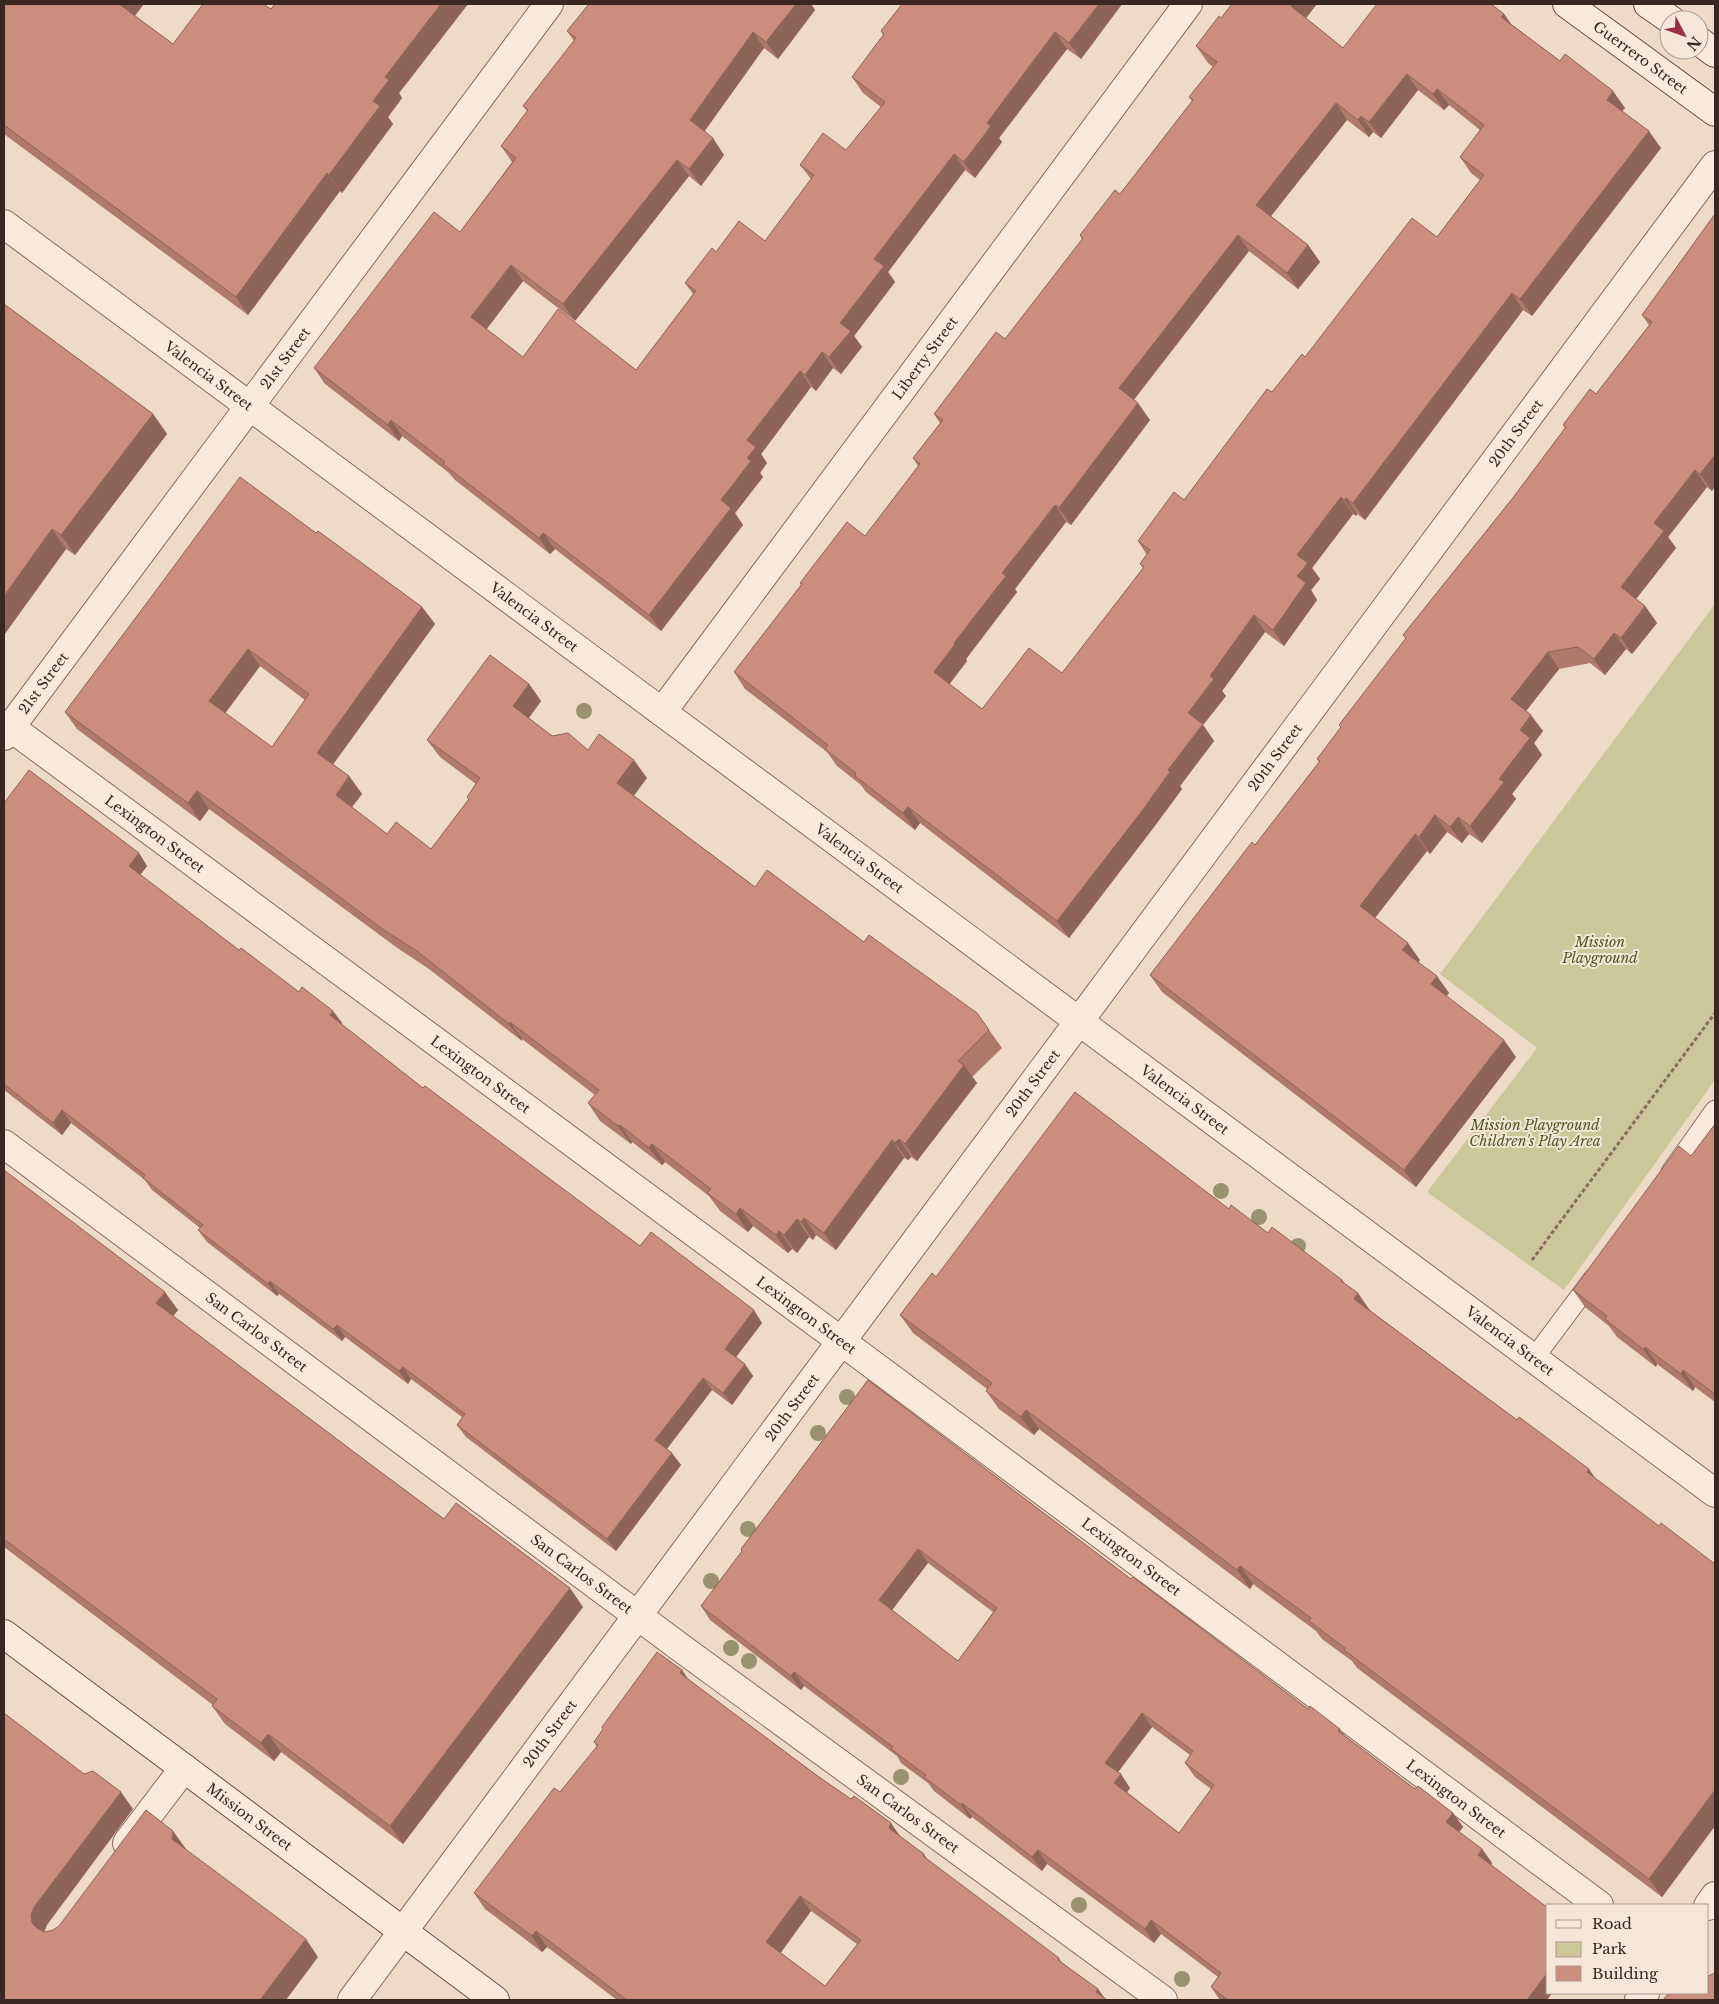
<svg xmlns="http://www.w3.org/2000/svg" width="1719" height="2004" font-family="'Libre Baskerville',serif">
<style>
.green{fill:#ccc79b}
.lines{fill:none;stroke-linecap:round;stroke-linejoin:round}
.service-casing{stroke:#896b5d;stroke-width:21}
.pedestrian-casing{stroke:#896b5d;stroke-width:30}
.minor-casing{stroke:#896b5d;stroke-width:30}
.tertiary-casing{stroke:#896b5d;stroke-width:30}
.secondary-casing{stroke:#6b4c40;stroke-width:30}
.path{stroke:#896b5d;stroke-width:3;stroke-dasharray:4 2.5;stroke-linecap:butt}
.service{stroke:#f8e9da;stroke-width:19}
.pedestrian{stroke:#f8e9da;stroke-width:28}
.minor{stroke:#f8e9da;stroke-width:28}
.tertiary{stroke:#f8e9da;stroke-width:28}
.secondary{stroke:#f8e9da;stroke-width:28}
.tree{fill:#99916f}
.wall{fill:#af7a6c;fill-rule:evenodd}
.shaded-wall{fill:#8e6358}
.building{fill:#cb8e7e;stroke:#8e6358;fill-rule:evenodd}
.labels{text-anchor:middle;stroke-width:4;stroke-linejoin:round;paint-order:stroke}
.street-label{font-size:14px;fill:#3a2720;stroke:#f5e6d7}
.park-label{font-size:14px;font-style:italic;fill:#545627;stroke:#f5e6d7}
</style>
<rect width="100%" height="100%" fill="#eedac7"/>
<path class="green" d="M1715,604V1080L1564,1290L1427,1192L1537,1048L1440,974Z"/>
<g class="lines">
<defs>
<path id="service" d="M1671,1172L1715,1110
M1534,1358L1593,1279"/>
<path id="pedestrian" d="M127,1843L184,1768"/>
<g id="minor">
<path id="s1" d="M662,712L1188,4"/>
<path id="s2" d="M10,727L841,1341L1599,1905"/>
<path id="s3" d="M4,736L549,4"/>
<path id="s4" d="M4,1144L677,1645L1163,2000"/>
<path d="M1708,1906L1715,1896"/>
<path id="s5" d="M352,2000L1715,165"/>
<path d="M1639,2000L1645,1993"/>
</g>
<g id="tertiary">
<path id="s6" d="M4,224L1715,1493"/>
</g>
<g id="secondary">
<path id="s7" d="M1567,4L1715,112"/>
<path d="M1648,4L1671,20"/>
<path d="M1699,41L1715,53"/>
<path id="s8" d="M4,1634L495,2000"/>
</g>
</defs>
<use href="#service" class="service-casing"/>
<use href="#pedestrian" class="pedestrian-casing"/>
<use href="#minor" class="minor-casing"/>
<use href="#tertiary" class="tertiary-casing"/>
<use href="#secondary" class="secondary-casing"/>
<path class="path" d="M1532,1260L1715,1013"/>
<use href="#service" class="service"/>
<use href="#pedestrian" class="pedestrian"/>
<use href="#minor" class="minor"/>
<use href="#tertiary" class="tertiary"/>
<use href="#secondary" class="secondary"/>
</g>
<g class="tree">
<circle cx="584" cy="711" r="8"/>
<circle cx="1221" cy="1191" r="8"/>
<circle cx="1259" cy="1217" r="8"/>
<circle cx="1298" cy="1246" r="8"/>
<circle cx="847" cy="1397" r="8"/>
<circle cx="818" cy="1433" r="8"/>
<circle cx="748" cy="1529" r="8"/>
<circle cx="711" cy="1581" r="8"/>
<circle cx="731" cy="1648" r="8"/>
<circle cx="749" cy="1661" r="8"/>
<circle cx="901" cy="1777" r="8"/>
<circle cx="1079" cy="1905" r="8"/>
<circle cx="1182" cy="1979" r="8"/>
</g>
<path class="wall" d="M4,4L135,16L173,44L271,9L275,4H468L399,93L402,98L388,117L393,124L342,193L340,191L248,315L4,134Z
M589,4H811L815,10L778,59L764,48L704,132L724,155L701,186L689,176L575,321L523,281L486,329L523,357L636,370L693,294L685,283L716,252L765,241L811,179L800,165L846,150L881,107L863,93L852,77L883,35L881,31L902,4H1122L1081,59L1067,49L999,138L1002,142L975,178L965,170L888,272L895,282L854,336L862,347L841,374L833,368L816,391L811,387L761,454L767,463L760,473L763,477L735,513L743,525L661,631L555,549L550,554L455,480L449,473L402,436L399,441L325,384L314,368L460,232L512,162L501,146L527,111L523,106L574,41L567,31Z
M1232,4H1317L1306,18L1343,48L1504,14L1511,24L1560,61L1625,108L1622,111L1661,148L1532,316L1523,310L1365,520L1357,514L1356,516L1353,514L1312,568L1320,579L1311,590L1317,600L1284,646L1265,632L1222,691L1226,696L1203,725L1214,741L1180,786L1182,789L1154,827L1069,938L920,823L915,830L866,792L861,785L837,766L827,752L745,689L734,672L801,585L800,583L865,536L918,466L913,458L940,423L934,414L1005,339L1082,240L1080,235L1120,194L1192,101L1189,97L1213,67L1208,63L1196,46L1221,18ZM1418,90L1444,110L1449,105L1480,130L1460,157L1471,173L1480,180L1437,237L1305,357L1272,392L1184,500L1138,541L1147,555L1140,564L1143,568L1062,673L982,709L949,684L967,661L966,659L1017,592L1015,589L1036,561L1066,522L1071,525L1150,420L1134,400L1249,251L1298,289L1320,262L1308,245L1271,216L1347,120L1369,137L1373,132L1381,138Z
M1715,214V486L1712,491L1707,487L1668,537L1676,548L1636,599L1645,606L1657,623L1632,654L1626,649L1605,675L1590,663L1559,669L1526,711L1543,731L1534,743L1542,755L1512,794L1516,799L1482,843L1469,834L1462,843L1447,832L1430,854L1427,851L1375,918L1420,960L1418,962L1449,993L1446,996L1516,1057L1416,1187L1162,992L1150,975L1255,845L1319,762L1317,759L1341,728L1339,725L1406,639L1403,635L1512,499L1565,428L1563,425L1596,394L1649,325L1642,315Z
M4,304L153,414L167,434L75,555L66,549L4,635Z
M316,533L422,607L435,624L333,764L349,776L362,794L352,807L387,834L431,849L469,799L467,797L476,784L440,757L427,740L529,684L541,701L529,718L552,736L588,750L647,778L633,795L688,837L755,887L864,942L977,1013L1002,1048L972,1077L977,1083L917,1161L911,1157L908,1160L904,1158L836,1250L816,1235L813,1240L809,1237L797,1253L792,1249L788,1253L753,1226L748,1232L720,1211L709,1196L665,1162L662,1165L632,1142L631,1144L600,1121L588,1103L595,1095L522,1039V1041L429,969L396,947L209,809L200,821L77,729L65,712ZM260,666L305,700L272,747L225,713Z
M4,803L139,853L147,866L140,875L239,950L299,992L333,1011L342,1023L341,1024L423,1088L640,1246L762,1323L736,1357L753,1376L732,1405L712,1390L667,1449L681,1465L616,1551L466,1437L457,1425L462,1417L411,1379L408,1384L345,1337L342,1341L279,1294L277,1296L207,1242L198,1230L200,1228L152,1190L145,1180L71,1123L62,1135L4,1090Z
M1715,1124V1402L1695,1387L1693,1391L1657,1364L1656,1367L1617,1337L1609,1326L1585,1307L1573,1290L1691,1156Z
M4,1170L178,1310L173,1316L378,1470L444,1519L583,1607L403,1844L281,1752L274,1761L225,1724L212,1706L213,1705L4,1547Z
M1229,1209L1342,1280L1346,1285L1371,1311L1659,1526L1715,1564V1826L1662,1897L1357,1668L1352,1661L1322,1639L1316,1631L1253,1584L1250,1589L1039,1429L1034,1435L999,1409L986,1391L987,1389L913,1333L900,1315L936,1277Z
M868,1380L1131,1579L1308,1709L1340,1729L1345,1736L1415,1789L1453,1813L1463,1827L1459,1832L1482,1849L1492,1863L1491,1865L1552,1993L1547,2000H1220L1211,1987L1218,1977L1161,1934L1154,1943L1047,1864L1042,1871L972,1817L970,1819L934,1791L928,1783L901,1763L897,1756L804,1686L801,1690L710,1620L701,1606L742,1551L741,1549ZM928,1563L993,1612L958,1661L892,1610ZM1152,1727L1190,1755L1185,1763L1195,1777L1211,1789L1179,1833L1127,1792L1130,1788L1118,1772Z
M682,1670L688,1680L901,1837L924,1854L928,1860L1059,1958L1062,1963L1098,1989L1104,1998L1107,2000H617L547,1947L542,1952L485,1909L474,1893L560,1792L597,1747L594,1742L603,1730L602,1727ZM811,1911L857,1944L825,1986L780,1953Z"/>
<path class="shaded-wall" d="M119,4H144L131,21Z
M441,4H468L399,93L402,98L388,117L393,124L342,193L329,175L373,101L385,77Z
M796,4H811L815,10L778,59L766,42Z
M1099,4H1122L1081,59L1069,43Z
M1292,4H1317L1302,23L1291,6Z
M1504,14L1515,30L1501,17Z
M753,32L764,48L701,136L690,120Z
M1055,32L1067,49L999,138L1002,142L975,178L964,162L987,123Z
M1407,74L1418,90L1381,138L1369,122Z
M1437,89L1449,105L1444,110L1433,94Z
M1613,91L1625,108L1618,116L1607,100Z
M1336,103L1347,120L1267,221L1256,205Z
M1361,116L1373,132L1369,137L1358,120Z
M1649,131L1661,148L1532,316L1520,299Z
M713,138L724,155L701,186L689,169Z
M954,154L965,170L888,272L895,282L854,336L862,347L841,374L829,357L840,323L874,259Z
M677,160L689,176L575,321L563,304Z
M327,173L340,191L248,315L236,297Z
M1238,235L1249,251L1130,404L1119,388Z
M1308,245L1320,262L1298,289L1287,273Z
M511,265L523,281L483,334L471,317Z
M1512,293L1523,310L1365,520L1353,503Z
M822,352L833,368L816,391L805,375Z
M800,371L811,387L761,454L767,463L760,473L763,477L735,513L743,525L661,631L649,615L747,458V440Z
M1138,403L1150,420L1071,525L1059,508Z
M153,414L167,434L75,555L61,535Z
M391,420L402,436L399,441L388,425Z
M1715,455V486L1712,491L1700,474Z
M1695,470L1707,487L1668,537L1676,548L1632,604L1621,587L1654,523Z
M1341,497L1353,514L1312,568L1320,579L1311,590L1317,600L1284,646L1273,630L1297,576V555Z
M1346,498L1357,514L1356,516L1344,500Z
M1055,505L1066,522L1015,589L1017,592L966,659L967,661L946,689L934,672L954,643L1002,573Z
M52,529L66,549L4,635V596Z
M543,533L555,549L550,554L539,538Z
M1645,606L1657,623L1632,654L1621,638Z
M422,607L435,624L329,770L317,753Z
M1254,615L1265,632L1222,691L1226,696L1203,725L1214,741L1180,786L1182,789L1154,827L1069,938L1057,921L1168,770L1188,713L1210,676Z
M1614,633L1626,649L1605,675L1594,659Z
M248,649L260,666L221,719L209,701Z
M1548,652L1559,669L1522,716L1511,699Z
M529,684L541,701L525,723L513,706Z
M1531,715L1543,731L1534,743L1542,755L1512,794L1516,799L1482,843L1470,826L1499,779L1520,730Z
M634,760L647,778L630,801L617,783Z
M349,776L362,794L348,812L336,795Z
M197,791L209,809L200,821L188,803Z
M908,807L920,823L915,830L903,813Z
M1435,815L1447,832L1430,854L1419,837Z
M1458,817L1469,834L1462,843L1450,827Z
M1415,834L1427,851L1371,923L1360,906Z
M139,853L147,866L138,878L129,866Z
M1408,943L1420,960L1414,966L1402,950Z
M1437,976L1449,993L1443,1001L1431,984Z
M333,1011L342,1023L338,1028L330,1015Z
M510,1022L522,1039V1041L509,1024Z
M1504,1040L1516,1057L1416,1187L1404,1170Z
M964,1065L977,1083L917,1161L905,1144Z
M62,1110L71,1123L62,1135L53,1123Z
M620,1125L632,1142L631,1144L618,1126Z
M899,1139L911,1157L908,1160L895,1143Z
M892,1140L904,1158L836,1250L824,1233Z
M652,1144L665,1162L662,1165L649,1148Z
M740,1208L753,1226L748,1232L736,1214Z
M804,1218L816,1235L813,1240L801,1222Z
M797,1219L809,1237L797,1253L784,1235Z
M779,1231L792,1249L788,1253L776,1235Z
M1342,1280L1355,1297L1358,1293L1371,1312L1367,1317L1341,1281Z
M270,1281L279,1294L277,1296L268,1284Z
M165,1292L178,1310L169,1321L156,1303Z
M754,1310L762,1323L733,1361L725,1349Z
M337,1325L345,1337L342,1341L333,1329Z
M1645,1347L1657,1364L1656,1367L1644,1350Z
M745,1364L753,1376L732,1405L723,1393Z
M403,1367L411,1379L408,1384L399,1371Z
M1683,1370L1695,1387L1693,1391L1681,1374Z
M703,1378L712,1390L664,1452L655,1440Z
M1026,1410L1039,1429L1034,1435L1021,1417Z
M672,1453L681,1465L616,1551L607,1539Z
M1589,1469L1602,1488L1587,1472Z
M918,1549L928,1563L889,1614L879,1600Z
M1240,1566L1253,1584L1250,1589L1237,1570Z
M570,1588L583,1607L403,1844L390,1826Z
M682,1670L693,1686L680,1673Z
M794,1672L804,1686L801,1690L791,1676Z
M1142,1713L1152,1727L1115,1776L1105,1763Z
M268,1734L281,1752L274,1761L261,1743Z
M1121,1774L1130,1788L1124,1796L1114,1783Z
M1715,1790V1826L1662,1897L1649,1879Z
M121,1792L133,1809L47,1925L44,1933L45,1941L32,1923L31,1915L34,1907Z
M962,1803L972,1817L970,1819L961,1805Z
M1453,1813L1463,1827L1456,1836L1446,1822Z
M891,1823L902,1839L889,1828Z
M173,1831L186,1849L184,1857L172,1839Z
M1482,1849L1492,1863L1488,1869L1478,1855Z
M1038,1850L1047,1864L1042,1871L1032,1857Z
M800,1896L811,1911L777,1958L766,1942Z
M1151,1920L1161,1934L1154,1943L1145,1929Z
M536,1931L547,1947L542,1952L532,1936Z
M306,1939L318,1957L286,2000H260Z
M1548,1972V1993H1552L1547,2000H1527Z
M1098,1989L1106,2000L1096,1992Z"/>
<path class="building" d="M4,4H119L173,44L203,4H263L271,9L275,4H441L385,77L389,80L373,101L380,106L329,175L327,173L236,297L4,125Z
M589,4H796L766,42L753,32L690,120L713,138L689,169L677,160L563,304L511,265L471,317L523,357L558,309L636,370L696,291L685,283L712,248L716,252L739,221L765,241L814,175L800,165L823,133L846,150L885,102L852,77L884,34L881,31L902,4H1099L1069,43L1055,32L987,123L991,126L964,162L954,154L874,259L884,266L840,323L851,331L829,357L822,352L805,375L800,371L747,440L756,447L747,458L751,461L721,500L731,508L649,615L543,533L539,538L443,464L445,462L391,420L388,425L314,368L434,212L460,232L516,158L501,146L528,110L523,106L576,38L567,31Z
M1232,4H1292L1291,6L1343,48L1377,4H1491L1504,14L1501,17L1560,61L1565,54L1613,91L1607,100L1649,131L1520,299L1512,293L1353,503L1346,498L1344,500L1341,497L1297,555L1308,563L1297,576L1306,583L1273,630L1254,615L1210,676L1214,679L1188,713L1203,724L1168,770L1170,772L1142,811L1057,921L908,807L903,813L855,776L856,773L825,749L828,745L734,672L802,584L800,583L847,522L865,536L920,464L913,458L943,420L934,414L996,332L1005,339L1083,238L1080,235L1115,190L1120,194L1193,100L1189,97L1217,62L1196,46L1219,16L1221,18ZM1407,74L1433,94L1437,89L1484,125L1460,157L1484,175L1437,237L1412,218L1305,357L1302,354L1272,392L1267,389L1184,500L1174,492L1138,541L1150,550L1140,564L1144,567L1062,673L1029,648L982,709L934,672L955,644L954,643L1006,576L1002,573L1025,544L1055,505L1059,508L1138,403L1119,388L1238,235L1287,273L1308,245L1256,205L1336,103L1358,120L1361,116L1369,122Z
M1715,214V455L1700,474L1695,470L1654,523L1664,531L1621,587L1645,606L1621,638L1614,633L1594,659L1578,647L1548,652L1511,699L1531,715L1520,730L1530,738L1499,779L1504,782L1470,826L1458,817L1450,827L1435,815L1419,837L1415,834L1360,906L1408,943L1402,950L1437,976L1431,984L1504,1040L1404,1170L1150,975L1252,842L1255,845L1320,761L1317,759L1341,727L1339,725L1406,638L1403,635L1512,499L1566,427L1563,425L1590,389L1596,394L1652,322L1642,315Z
M4,304L153,414L61,535L52,529L4,596Z
M240,477L316,533L318,531L422,607L317,753L349,776L336,795L387,834L396,822L431,849L469,799L467,797L480,778L427,740L490,655L529,684L513,706L552,736L568,733L588,750L599,734L634,760L617,783L688,837L755,887L767,870L864,942L869,935L977,1013L989,1030L958,1061L964,1065L905,1144L899,1139L895,1143L892,1140L824,1233L804,1218L801,1222L797,1219L784,1235L779,1231L776,1235L740,1208L736,1214L707,1193L711,1189L652,1144L649,1148L620,1125L618,1126L588,1103L599,1090L510,1022L509,1024L417,951L384,930L197,791L188,803L65,712L146,604ZM248,649L309,694L272,747L209,701Z
M29,770L139,853L129,866L239,950L241,948L299,992L302,987L333,1011L330,1015L423,1088L425,1086L640,1246L651,1232L754,1310L725,1349L745,1364L723,1393L703,1378L655,1440L672,1453L607,1539L457,1425L465,1414L403,1367L399,1371L337,1325L333,1329L270,1281L268,1284L198,1230L203,1225L143,1178L145,1175L62,1110L53,1123L4,1084V803Z
M1075,1092L1229,1209L1231,1205L1268,1233L1272,1227L1342,1280L1341,1281L1358,1293L1354,1299L1517,1420L1519,1417L1589,1469L1587,1472L1659,1526L1661,1523L1715,1564V1790L1649,1879L1344,1650L1345,1648L1309,1621L1311,1618L1240,1566L1237,1570L1026,1410L1021,1417L986,1391L992,1383L900,1315L932,1273L936,1277Z
M1715,1124V1394L1683,1370L1681,1374L1645,1347L1644,1350L1605,1319L1607,1316L1573,1290L1679,1146L1691,1156Z
M4,1170L165,1292L156,1303L378,1470L444,1519L456,1503L570,1588L390,1826L268,1734L261,1743L212,1706L217,1699L4,1539Z
M868,1380L1131,1579L1133,1577L1308,1709L1310,1706L1340,1729L1338,1731L1415,1789L1418,1786L1453,1813L1446,1822L1482,1849L1478,1855L1548,1908V1972L1527,2000H1228L1211,1987L1221,1973L1151,1920L1145,1929L1038,1850L1032,1857L962,1803L961,1805L924,1777L926,1775L891,1749L893,1747L794,1672L791,1676L701,1606L742,1551L741,1549ZM918,1549L997,1608L958,1661L879,1600ZM1142,1713L1193,1751L1185,1763L1214,1785L1179,1833L1114,1783L1121,1774L1105,1763Z
M657,1652L682,1670L680,1673L816,1775L851,1799L854,1796L891,1823L889,1828L924,1854L923,1856L1059,1958L1058,1960L1098,1989L1096,1992L1107,2000H627L536,1931L532,1936L474,1893L554,1788L560,1792L598,1745L594,1742L603,1729L602,1727ZM800,1896L861,1940L825,1986L766,1942Z
M4,1713L84,1774L93,1771L121,1792L34,1907L31,1915L32,1923L37,1928L45,1932L53,1930L59,1926L146,1810L173,1831L172,1839L306,1939L260,2000H4Z
M1715,1973V2000H1663L1669,1993H1708V1976Z"/>
<g class="labels">
<g class="street-label">
<text dy="5" stroke="none"><textPath href="#s7" startOffset="91">Guerrero Street</textPath></text>
<text dy="5" stroke="none"><textPath href="#s1" startOffset="441">Liberty Street</textPath></text>
<text dy="5" stroke="none"><textPath href="#s3" startOffset="471">21st Street</textPath></text>
<text dy="5" stroke="none"><textPath href="#s6" startOffset="255">Valencia Street</textPath></text>
<text dy="5" stroke="none"><textPath href="#s5" startOffset="1952">20th Street</textPath></text>
<text dy="5" stroke="none"><textPath href="#s6" startOffset="660">Valencia Street</textPath></text>
<text dy="5" stroke="none"><textPath href="#s3" startOffset="66">21st Street</textPath></text>
<text dy="5" stroke="none"><textPath href="#s5" startOffset="1548">20th Street</textPath></text>
<text dy="5" stroke="none"><textPath href="#s2" startOffset="180">Lexington Street</textPath></text>
<text dy="5" stroke="none"><textPath href="#s6" startOffset="1065">Valencia Street</textPath></text>
<text dy="5" stroke="none"><textPath href="#s2" startOffset="585">Lexington Street</textPath></text>
<text dy="5" stroke="none"><textPath href="#s5" startOffset="1142">20th Street</textPath></text>
<text dy="5" stroke="none"><textPath href="#s6" startOffset="1470">Valencia Street</textPath></text>
<text dy="5" stroke="none"><textPath href="#s2" startOffset="990">Lexington Street</textPath></text>
<text dy="5" stroke="none"><textPath href="#s4" startOffset="315">San Carlos Street</textPath></text>
<text dy="5" stroke="none"><textPath href="#s6" startOffset="1875">Valencia Street</textPath></text>
<text dy="5" stroke="none"><textPath href="#s5" startOffset="738">20th Street</textPath></text>
<text dy="5" stroke="none"><textPath href="#s2" startOffset="1395">Lexington Street</textPath></text>
<text dy="5" stroke="none"><textPath href="#s4" startOffset="720">San Carlos Street</textPath></text>
<text dy="5" stroke="none"><textPath href="#s5" startOffset="332">20th Street</textPath></text>
<text dy="5" stroke="none"><textPath href="#s2" startOffset="1800">Lexington Street</textPath></text>
<text dy="5" stroke="none"><textPath href="#s4" startOffset="1125">San Carlos Street</textPath></text>
<text dy="5" stroke="none"><textPath href="#s8" startOffset="306">Mission Street</textPath></text>
</g>
<g class="park-label">
<text x="1600" y="947">Mission<tspan x="1600" dy="16">Playground</tspan></text>
<text x="1535" y="1130">Mission Playground<tspan x="1535" dy="16">Children's Play Area</tspan></text>
</g>
</g>
<rect width="1719" height="2004" fill="none" stroke="#3a2720" stroke-width="10"/>
<rect x="1546" y="1904" width="162" height="90" fill="#f5e6d7" stroke="#aa9a8e"/>
<rect x="1556" y="1920" width="25" height="8" fill="#f8e9da" stroke="#aa9a8e"/>
<text x="1592" y="1929" font-size="15" fill="#3a2720">Road</text>
<rect x="1556" y="1942" width="25" height="15" fill="#ccc79b" stroke="#aa9a8e"/>
<text x="1592" y="1954" font-size="15" fill="#3a2720">Park</text>
<rect x="1556" y="1966" width="25" height="15" fill="#cb8e7e" stroke="#aa9a8e"/>
<text x="1592" y="1979" font-size="15" fill="#3a2720">Building</text>
<g transform="translate(1684 35) rotate(131)"><circle r="24" fill="#f5e6d7" stroke="#aa9a8e"/>
<path d="M0-4L9 19L0 12L-9 19Z" fill="#972e44"/>
<text y="-8" font-size="14" font-weight="bold" text-anchor="middle" fill="#3a2720">N</text>
</g>
</svg>
